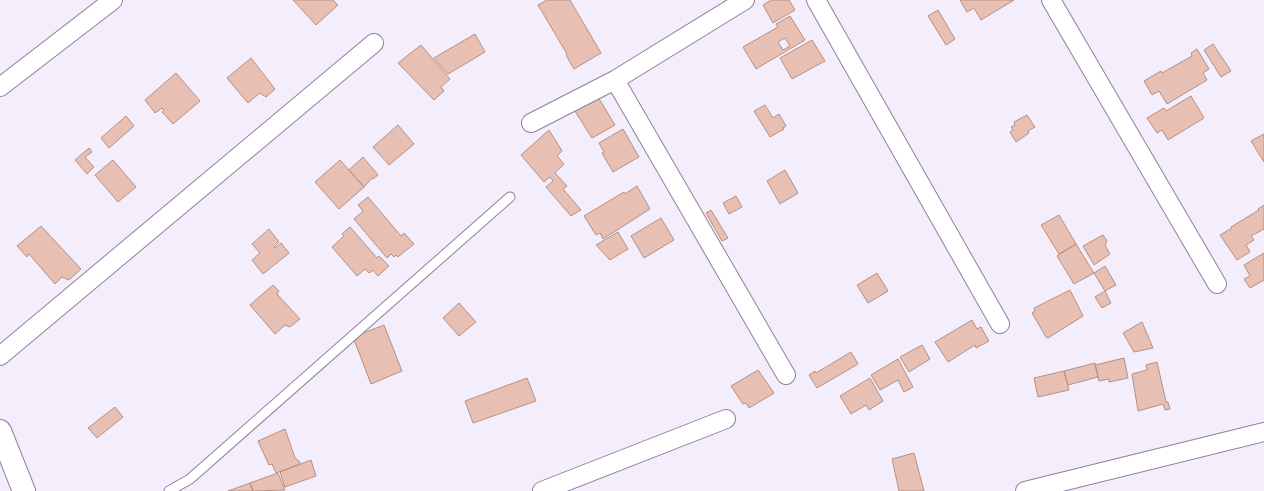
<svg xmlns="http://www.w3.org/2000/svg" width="1264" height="491" font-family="Commissioner,sans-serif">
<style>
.building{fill:#e8c0b3;stroke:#b69084;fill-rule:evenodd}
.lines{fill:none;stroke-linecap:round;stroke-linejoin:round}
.service-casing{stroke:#907f9f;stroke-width:11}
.minor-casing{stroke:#907f9f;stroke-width:20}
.tertiary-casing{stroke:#907f9f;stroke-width:24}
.service{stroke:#fff;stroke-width:9}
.minor{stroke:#fff;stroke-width:18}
.tertiary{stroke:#fff;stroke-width:22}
</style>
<rect width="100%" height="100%" fill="#f4edfb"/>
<path class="building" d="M293,0H333L338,5L316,25Z
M547,0H570L601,53L574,69L566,55L567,54L538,5Z
M771,0H789L795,10L773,23L763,5Z
M960,0H1014L981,20L974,8L967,12Z
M938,10L955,39L946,45L928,16Z
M790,16L805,40L756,69L743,47L778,27L776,24ZM785,38L790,46L783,50L778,42Z
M475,34L485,52L448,74L434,58Z
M812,40L825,61L792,79L780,58Z
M1213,44L1231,71L1221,77L1204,50Z
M421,45L450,79L441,87L444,91L434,100L398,63Z
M1197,49L1209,69L1203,73L1207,80L1167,104L1159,91L1152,95L1144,81L1161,71L1162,73L1192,56L1191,53Z
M251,58L275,89L266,97L260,93L248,103L227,78Z
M176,73L200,101L173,124L162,112L164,110L162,108L155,113L145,100Z
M1191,96L1204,118L1168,140L1162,130L1157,133L1147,118L1164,108L1166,111Z
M598,97L615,125L592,138L573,108Z
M765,105L773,118L779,114L786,126L783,128L784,129L770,137L754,111Z
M1027,115L1035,127L1028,131L1029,133L1016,142L1010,132L1013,130L1011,127L1015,125L1014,122Z
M126,116L134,126L109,148L101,138Z
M398,125L414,144L389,165L373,147Z
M623,129L639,157L613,172L602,153L604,152L599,143Z
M549,130L562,151L557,156L564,164L555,173L567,186L563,189L581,210L571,216L546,187L553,181L550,177L544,182L521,155Z
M1264,134V162L1251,141Z
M89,148L92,152L85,157L94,167L87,174L75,160Z
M363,157L378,175L373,179L372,178L364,187L349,170Z
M113,160L136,187L118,202L95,175Z
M340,160L364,187L339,209L315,182Z
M785,170L798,193L780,204L767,181Z
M637,186L650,209L603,239L600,233L596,235L584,216L624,192L625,194Z
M736,196L742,207L729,214L723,203Z
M368,197L401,236L404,233L414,244L398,257L396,255L394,257L391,254L387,258L354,219L363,211L358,205Z
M1264,205V229L1251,236L1254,240L1246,245L1250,252L1237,260L1220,235L1232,228L1231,227L1259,210L1258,209Z
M711,210L728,238L722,241L706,213Z
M1059,215L1076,244L1059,254L1041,225Z
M661,218L674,240L644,258L631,236Z
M41,226L81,269L69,280L62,277L55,284L29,254L27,257L17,246Z
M350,227L377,258L379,256L389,266L378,276L373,270L369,273L365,269L357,276L332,247L344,236L342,234Z
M269,229L279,242L274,247L275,248L281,243L289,253L263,274L252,260L260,253L252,244Z
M618,232L628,249L610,260L596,245Z
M1103,235L1107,241L1105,245L1110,254L1094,265L1083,246Z
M1076,244L1094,273L1074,284L1057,256Z
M1264,253V280L1250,288L1244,279L1250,276L1244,265Z
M1105,266L1116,285L1105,291L1094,273Z
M877,273L888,291L868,303L857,285Z
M273,285L279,291L277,294L300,319L290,327L285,325L275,334L250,305Z
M1070,290L1083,316L1048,338L1046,337L1032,313L1035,311L1034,308Z
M1105,291L1111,303L1102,308L1095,297Z
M459,303L476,322L459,336L443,318Z
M972,320L977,329L981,327L989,341L976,348L975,345L948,362L935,342Z
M1142,322L1153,348L1134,352L1123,333Z
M384,325L402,371L371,384L353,337Z
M922,345L930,359L909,372L900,357Z
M851,352L858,364L817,388L809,375L815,371L816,373Z
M1124,358L1128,378L1109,382V379L1099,381L1095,365Z
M898,359L913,387L904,392L898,380L880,390L871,375Z
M1157,362L1166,402H1168L1170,409L1165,410L1163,404L1138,411L1132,374L1147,370L1146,365Z
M1095,363L1098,377L1068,385L1064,371Z
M758,370L774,393L749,408L746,403L743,404L731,386Z
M1064,371L1069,390L1038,397L1034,378Z
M527,378L536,401L473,423L465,401Z
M870,378L883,401L869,410L866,405L851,414L840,396Z
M115,407L123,417L97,438L88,428Z
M285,429L295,458L299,461L300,464L276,473L272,464L269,465L258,441Z
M914,453L924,491H899L892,459Z
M311,460L316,476L285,487L280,472Z
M278,473L285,490L253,491L250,483Z
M250,483L253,491H228Z"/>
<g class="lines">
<defs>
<path id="service" d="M169,491L190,479L510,197"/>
<path id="minor" d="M816,0L1000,324
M1051,0L1217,284
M615,80L786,375
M0,87L113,0
M531,123L615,80L745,0
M0,356L374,43
M542,491L726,419
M1025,491L1264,432"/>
<path id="tertiary" d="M0,431L24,491"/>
</defs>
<use href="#service" class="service-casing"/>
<use href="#minor" class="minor-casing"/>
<use href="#tertiary" class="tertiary-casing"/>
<use href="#service" class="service"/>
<use href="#minor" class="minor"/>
<use href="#tertiary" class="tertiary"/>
</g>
</svg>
